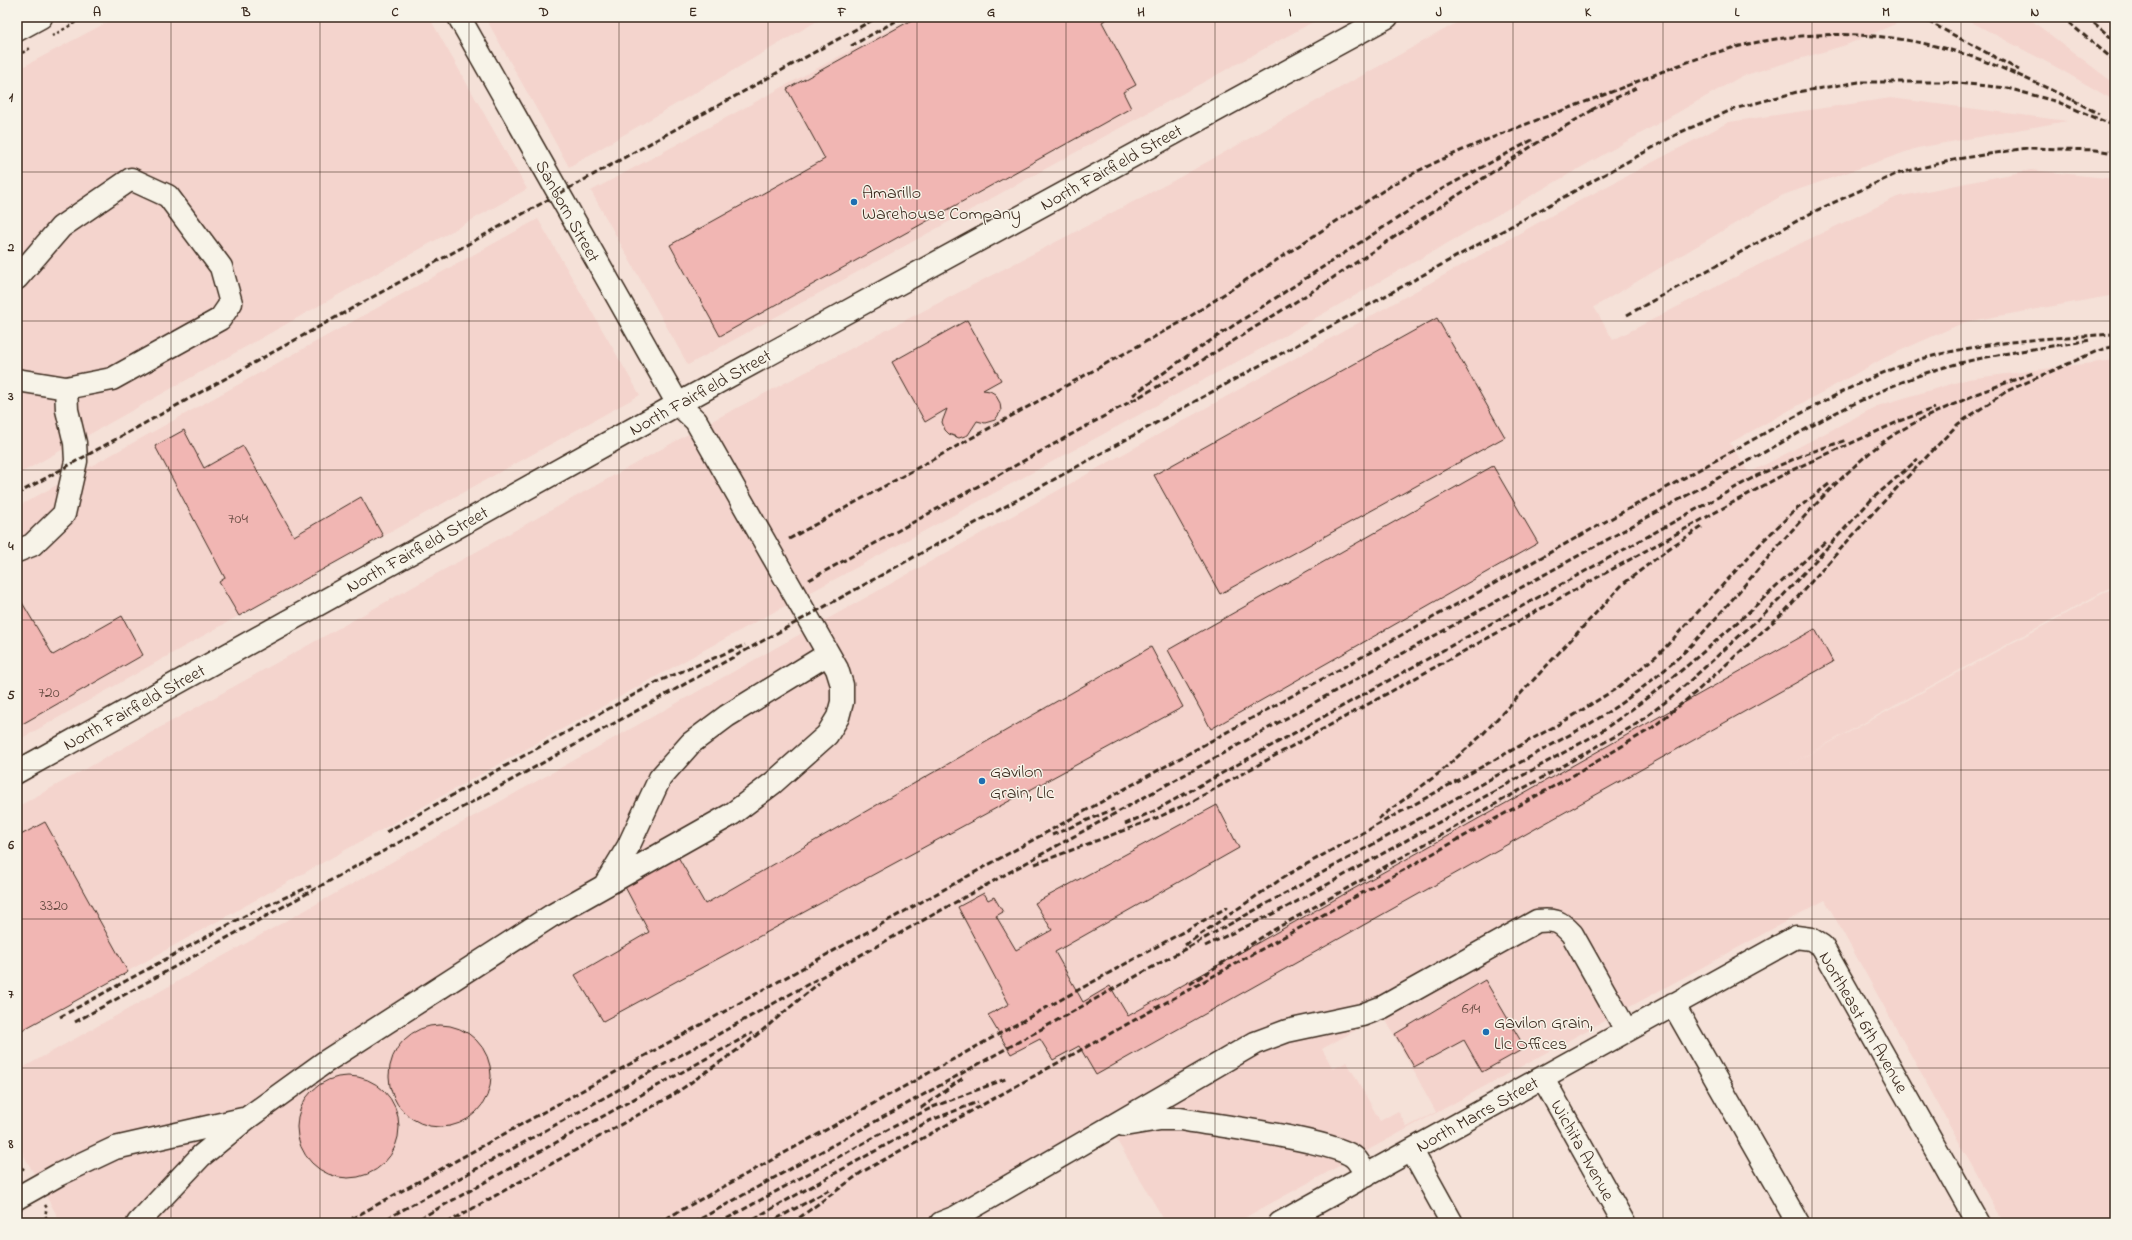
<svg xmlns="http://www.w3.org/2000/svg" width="2132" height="1240" font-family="'Indie Flower',sans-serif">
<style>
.built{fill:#f4d4cd;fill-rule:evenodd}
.building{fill:#f1b6b3;stroke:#3b2a1e}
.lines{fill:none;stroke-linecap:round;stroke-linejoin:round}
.minor-casing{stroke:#3b2a1e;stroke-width:25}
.major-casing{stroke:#3b2a1e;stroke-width:25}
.path{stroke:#3b2a1e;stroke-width:2.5;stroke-dasharray:3 3;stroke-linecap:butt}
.minor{stroke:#f7f3e8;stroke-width:22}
.major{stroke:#f7f3e8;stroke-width:22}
.rail{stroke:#3b2a1e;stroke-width:3;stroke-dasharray:6 3;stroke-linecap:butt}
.grid{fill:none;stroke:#3b2a1e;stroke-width:1;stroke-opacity:0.55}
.poi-dot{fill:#1f6fb2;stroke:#f7f3e8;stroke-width:1.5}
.labels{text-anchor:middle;stroke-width:3;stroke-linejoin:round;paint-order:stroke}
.number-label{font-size:16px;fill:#684d43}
.street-label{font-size:18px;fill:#3b2a1e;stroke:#f7f3e8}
.poi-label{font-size:18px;fill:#3b2a1e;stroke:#f7f3e8;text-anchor:start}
.neatline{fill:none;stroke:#3b2a1e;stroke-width:1.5}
.grid-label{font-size:13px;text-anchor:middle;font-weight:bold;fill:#3b2a1e}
</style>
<rect width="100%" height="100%" fill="#f5e1d8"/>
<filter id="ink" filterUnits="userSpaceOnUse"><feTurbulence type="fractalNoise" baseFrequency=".025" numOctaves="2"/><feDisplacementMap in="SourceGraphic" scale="8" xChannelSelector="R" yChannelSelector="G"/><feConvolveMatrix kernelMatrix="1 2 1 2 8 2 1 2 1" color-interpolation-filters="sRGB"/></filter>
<g filter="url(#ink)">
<path class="built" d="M117,17H429L527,189L17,475V70Z
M485,17H824L569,167Z
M912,17H1322L688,365L591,191Z
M1467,17H1889L1900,22L1846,45L1742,76L1268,345L704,650L17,1033V807L710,422L1173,181Z
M1962,17H2027L2115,84V101L2058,68Z
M1891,98L2067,121L1917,148L1783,195L1594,307L1613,340L1799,244L1897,197L2031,170L2115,179V295L1965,322L1886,357L1730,443L1749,473L1877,406L1968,379L2115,360V585L1883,712L1791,764L2115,587V1223H2004L1825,900L1235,1223H1166L1116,1139L960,1223H61L17,1143V1071L1543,220L1729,122ZM1383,1015L1436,1112L1407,1127L1398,1111L1380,1121L1347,1062L1333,1069L1322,1049Z
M538,219L640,395L233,619L17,741V507Z"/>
<path class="building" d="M917,17H1110L1102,22L1136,85L1123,92L1131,108L720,336L670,245L825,159L787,89Z
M1437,318L1505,437L1220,594L1154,475Z
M967,320L1001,380L983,390L990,391L995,394L1000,403L1001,411L995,420L985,423L977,421L968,435L959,438L949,434L945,430L942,422L947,409L925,422L892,362Z
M184,430L204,468L243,446L294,536L361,497L383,536L239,616L219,582L225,578L155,446Z
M1493,466L1538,543L1211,729L1168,650Z
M17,594L53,655L122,616L143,655L17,727Z
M1815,629L1833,662L1096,1075L1079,1046L1053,1060L1040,1039L1011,1054L988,1015L1009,1004L958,907L984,893L988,900L994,897L1003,912L996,916L1016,950L1052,930L1035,903L1217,805L1239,848L1055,952L1083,1002L1110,986L1128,1016Z
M1151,647L1183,707L603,1021L575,975L649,932L624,885L677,855L705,904Z
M45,822L128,972L17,1033V837Z
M1485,980L1525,1048L1482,1072L1464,1040L1414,1067L1395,1034Z
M389 1076a51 51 0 1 1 102 0a51 51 0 1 1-102 0Z
M297 1127a51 51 0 1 1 102 0a51 51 0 1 1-102 0Z"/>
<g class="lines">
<defs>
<path id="minor" d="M17,278L61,227L131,179L168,196L221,267L231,303L220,319L112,379L66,388L17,380
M17,551L32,545L64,514L76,461L75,443L67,410L66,388
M17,772L678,404L1387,17
M606,883L628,847L660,778L691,743L727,716L828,654
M1673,1004L1798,1223
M1543,1078L1624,1223
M1124,1125L1160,1119H1180C1212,1125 1336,1140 1355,1158C1360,1163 1363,1170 1366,1176
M1412,1151L1452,1223
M17,1198L58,1175L115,1148L243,1119
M138,1223L201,1156L246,1119L325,1062L551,916L732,814L773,783L827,735L838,717L842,702V685L837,669L696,421L678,404L459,17
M941,1223L956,1217L1255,1043L1287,1031L1362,1015L1383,1007L1537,921C1555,919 1560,921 1572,934L1626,1030
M1280,1223L1796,937L1811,939L1822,946L1978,1223"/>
<path id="major" d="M17,30L41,17"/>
</defs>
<use href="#minor" class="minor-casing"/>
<use href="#major" class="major-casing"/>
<path class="path" d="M52,36L85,17
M17,56L32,47
M17,1164L26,1171
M45,1205L47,1208L45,1215L49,1223"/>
<use href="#minor" class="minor"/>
<use href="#major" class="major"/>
<path class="rail" d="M1920,17L2019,70
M2062,17L2115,61
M2087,17L2115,41
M851,46L903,17
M2073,100L2099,114
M1591,110L1636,88
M1627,315L1815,211L1896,174L1958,159L2027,148L2096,150L2115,153
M1976,394L2033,373
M1133,395L1187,356L1442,189L1534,139
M17,494L878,17
M789,539L1183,321L1392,185C1456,149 1524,125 1593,99C1641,81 1690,58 1740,46C1823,26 1914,32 1994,65C2022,76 2049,89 2077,102
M809,580L1182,373L1316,289L1532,146L1596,108
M1378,819L1438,774L1482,735L1623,584L1671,547L1702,527
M1125,824L1154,811L1758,475L1803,455L1846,440
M386,832L657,682L745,645
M1052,835L1114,809
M1035,864L1159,817L1191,802L1790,471L1902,420L1935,408
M1185,945L1287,875L1568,719L1617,688L1661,652L1764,540L1793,512L1829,484
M1205,946L1287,907L1597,734C1680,678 1753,608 1826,541
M1190,984L1270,932L1635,725L1672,697L1778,601L1872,499L1918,459
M60,1017L250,913L311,886
M75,1022L1681,132L1734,109L1797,92L1859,82H1948L2007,88L2058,102L2115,126
M921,1108L963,1078
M344,1223L1781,424C1827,400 1875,372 1925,358C1987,341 2051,338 2115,334
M379,1223L1833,414C1864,399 1894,384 1926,373C1979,355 2036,349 2091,340
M412,1223L752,1033
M447,1223L673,1095L746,1044L819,983
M658,1223L1228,907
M693,1223L1591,723C1629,699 1666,672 1697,639C1757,574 1810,501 1879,445C1909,422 1947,408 1981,392
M719,1223L889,1129L933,1107L1008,1078
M746,1223L929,1121L978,1102
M769,1223L829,1190
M792,1223L862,1172L1581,771L1652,728L1696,692L1786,610L1872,514L1958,424L2007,391L2097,351L2115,346"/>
</g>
</g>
<path class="grid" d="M171,17V1223M320,17V1223M469,17V1223M619,17V1223M768,17V1223M917,17V1223M1066,17V1223M1215,17V1223M1364,17V1223M1513,17V1223M1663,17V1223M1812,17V1223M1961,17V1223M17,172H2115M17,321H2115M17,470H2115M17,620H2115M17,770H2115M17,919H2115M17,1068H2115"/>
<g class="poi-dot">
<circle cx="854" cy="202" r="4"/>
<circle cx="982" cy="781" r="4"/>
<circle cx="1486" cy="1032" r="4"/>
</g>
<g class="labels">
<g class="number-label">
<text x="238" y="523">704</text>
<text x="49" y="697">720</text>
<text x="54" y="910">3320</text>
<text x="1471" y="1013">614</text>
</g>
<g class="street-label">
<text transform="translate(1111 167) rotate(-29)" y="6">North Fairfield Street</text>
<text transform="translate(568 211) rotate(61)" y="6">Sanborn Street</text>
<text transform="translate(700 392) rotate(-29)" y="6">North Fairfield Street</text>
<text transform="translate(417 549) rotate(-29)" y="6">North Fairfield Street</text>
<text transform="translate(134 707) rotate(-29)" y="6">North Fairfield Street</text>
<text transform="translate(1864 1022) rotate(60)" y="6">Northeast 6th Avenue</text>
<text transform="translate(1477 1114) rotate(-29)" y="6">North Marrs Street</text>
<text transform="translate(1583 1150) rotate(61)" y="6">Wichita Avenue</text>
</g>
<g class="poi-label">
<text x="862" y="198">Amarillo<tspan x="862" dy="21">Warehouse Company</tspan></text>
<text x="990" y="777">Gavilon<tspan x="990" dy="21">Grain, Llc</tspan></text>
<text x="1494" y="1028">Gavilon Grain,<tspan x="1494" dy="21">Llc Offices</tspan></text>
</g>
</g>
<rect width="2132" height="1240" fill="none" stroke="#f7f3e8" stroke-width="44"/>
<rect x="22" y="22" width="2088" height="1196" class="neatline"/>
<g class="grid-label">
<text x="97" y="16">A</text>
<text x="246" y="16">B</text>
<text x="395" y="16">C</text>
<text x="544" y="16">D</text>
<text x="693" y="16">E</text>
<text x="842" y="16">F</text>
<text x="991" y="16">G</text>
<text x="1141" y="16">H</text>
<text x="1290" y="16">I</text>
<text x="1439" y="16">J</text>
<text x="1588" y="16">K</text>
<text x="1737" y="16">L</text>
<text x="1886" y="16">M</text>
<text x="2035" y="16">N</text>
<text x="11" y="101">1</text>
<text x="11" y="251">2</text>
<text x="11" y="400">3</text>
<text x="11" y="550">4</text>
<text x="11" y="699">5</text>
<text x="11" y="849">6</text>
<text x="11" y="998">7</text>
<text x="11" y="1148">8</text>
</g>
</svg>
